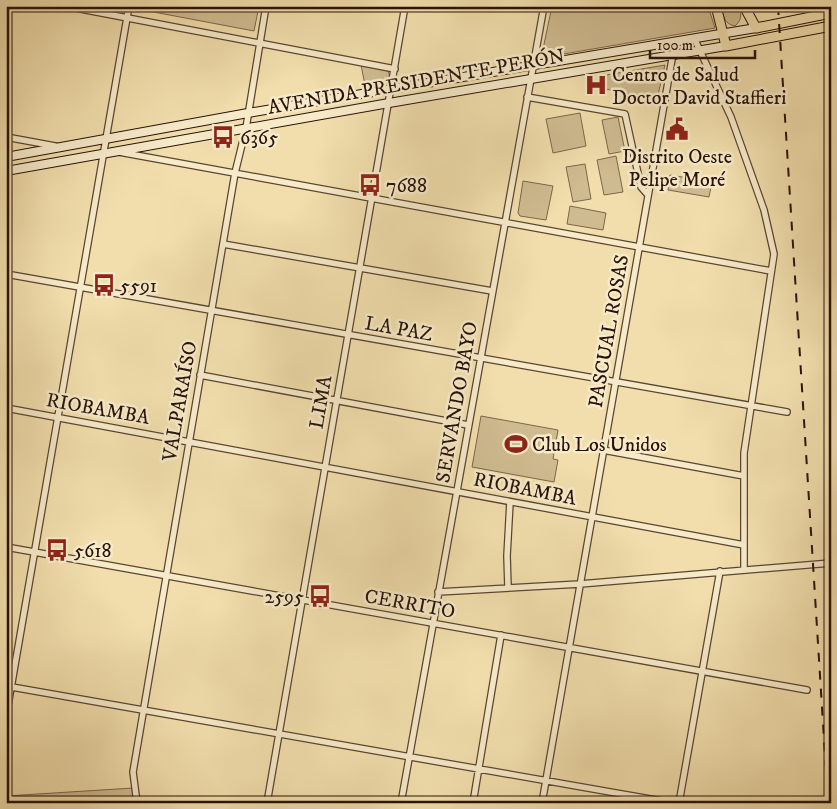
<svg xmlns="http://www.w3.org/2000/svg" width="837" height="809" font-family="'IM FELL DW Pica',serif">
<style>
.green{fill:#cfbb90;stroke:#7c664c}
.lines{fill:none;stroke-linecap:round;stroke-linejoin:round}
.minor-casing{stroke:#5a4531;stroke-width:8}
.secondary-casing{stroke:#281208;stroke-width:10}
.primary-casing{stroke:#281208;stroke-width:11}
.minor{stroke:#f6eac9;stroke-width:5.5}
.secondary{stroke:#f6eac9;stroke-width:8}
.primary{stroke:#f1deac;stroke-width:9}
.rail{stroke:#281208;stroke-width:2;stroke-dasharray:9 9;stroke-linecap:butt}
.labels{text-anchor:middle;stroke-width:5;stroke-linejoin:round;paint-order:stroke}
.poi-label{font-size:20px;fill:#281208;stroke:#f6eac9;text-anchor:start}
.street-label{font-size:20px;fill:#281208;stroke:#f6eac9}
</style>
<rect width="100%" height="100%" fill="#f1deac"/>
<filter id="stains"><feTurbulence type="fractalNoise" baseFrequency=".004" numOctaves="4"/><feColorMatrix values="0 0 0 0 .2 0 0 0 0 .09 0 0 0 0 .02 0 0 0 .5 -.17"/></filter>
<radialGradient id="worn" r=".72"><stop offset=".6" stop-color="#630" stop-opacity="0"/><stop offset="1" stop-color="#630" stop-opacity=".3"/></radialGradient>
<path class="green" d="M140,6H259L254,31L143,10Z
M552,6H708L715,28L552,56L543,49Z
M722,6H740C741,15 742,20 735,26C724,24 723,16 722,6Z
M361,65L388,71C395,87 377,88 366,90Z
M665,65L657,99L606,89V75Z
M580,113L586,146L553,153L546,119Z
M618,117L625,151L609,154L602,120Z
M616,156L623,192L604,195L597,160Z
M585,164L591,199L573,202L566,167Z
M670,175L712,182L709,197L668,190Z
M523,181L553,186L546,220L520,216L518,213Z
M570,206L606,213L603,230L567,224Z
M481,416L558,430L553,459L558,460L554,482L472,467Z
M133,788L134,803H6V796Z"/>
<g class="lines">
<defs>
<path id="minor" d="M65,6L395,69
M694,38L731,117L764,210L774,254L744,453V569
M527,97L625,114L641,187L648,195
M6,137L55,146
M119,152L771,271
M223,244L492,291
M6,274L787,412
M200,375L468,425
M6,408L744,545
M603,450L744,476
M6,547L807,690
M508,587L507,556L510,502
M438,592L580,584L831,563
M6,686L673,803
M6,717L129,6
M137,803L133,772L235,173L246,128L266,6
M267,803L405,6
M401,803L544,6
M473,803L501,635
M542,803L675,42
M679,803L720,571"/>
<path id="secondary" d="M6,157L248,113L756,28
M6,171L389,103L726,46"/>
<path id="primary" d="M716,6L726,46L831,26
M744,6L756,28L831,13"/>
</defs>
<use href="#minor" class="minor-casing"/>
<use href="#secondary" class="secondary-casing"/>
<use href="#primary" class="primary-casing"/>
<use href="#minor" class="minor"/>
<use href="#secondary" class="secondary"/>
<use href="#primary" class="primary"/>
<path class="rail" d="M778,6L828,803"/>
</g>
<defs>
<symbol id="hospital-bare" viewBox="-9 -9 18 18"><path d="M-5-5h3v3.5h4V-5h3V5h-3V1.5h-4V5h-3Z" fill="#8f2418" stroke="#f6eac9" stroke-width="2.5" paint-order="stroke"/></symbol>
<symbol id="civic-bare" viewBox="-9 -9 18 18"><path d="M-.6-6.5H3V-4.5H.6V-3L4-1V1h2V6H-6V1h2V-1L-.6-3ZM-1.2 2.5V6h2.4V2.5Z" fill="#8f2418" stroke="#f6eac9" stroke-width="2.5" paint-order="stroke"/></symbol>
<symbol id="bus-bare" viewBox="-9 -9 18 18"><path d="M-5-6H5V4H4V6H2V4H-2V6H-4V4H-5ZM-3.5-4V0h7V-4ZM-3.5 1.2v1.5H-2V1.2ZM2 1.2v1.5H3.5V1.2Z" fill="#8f2418" stroke="#f6eac9" stroke-width="2.5" paint-order="stroke"/></symbol>
<symbol id="stadium-bare" viewBox="-9 -9 18 18"><path d="M0-5a6.5 5 0 1 0 0 10a6.5 5 0 1 0 0-10ZM-3.5-1.8h7v3.6h-7Z" fill="#8f2418" stroke="#f6eac9" stroke-width="2.5" paint-order="stroke"/></symbol>
</defs>
<g fill-rule="evenodd">
<use href="#hospital-bare" x="580" y="69" width="32" height="32"/>
<use href="#civic-bare" x="661" y="113" width="32" height="32"/>
<use href="#bus-bare" x="207" y="121" width="32" height="32"/>
<use href="#bus-bare" x="354" y="169" width="32" height="32"/>
<use href="#bus-bare" x="88" y="269" width="32" height="32"/>
<use href="#stadium-bare" x="500" y="428" width="32" height="32"/>
<use href="#bus-bare" x="41" y="534" width="32" height="32"/>
<use href="#bus-bare" x="304" y="580" width="32" height="32"/>
</g>
<g class="labels">
<g class="poi-label">
<text x="612" y="81">Centro de Salud<tspan x="612" dy="23">Doctor David Staffieri</tspan></text>
<text x="240" y="144">6365</text>
<text x="677" y="163" text-anchor="middle">Distrito Oeste<tspan x="677" dy="23">Pelipe Moré</tspan></text>
<text x="386" y="192">7688</text>
<text x="120" y="292">5591</text>
<text x="532" y="451">Club Los Unidos</text>
<text x="74" y="557">5618</text>
<text x="304" y="603" text-anchor="end">2595</text>
</g>
<g class="street-label">
<text transform="translate(416 81) rotate(-10)" y="7">AVENIDA PRESIDENTE PERÓN</text>
<text transform="translate(399 328) rotate(10)" y="7">LA PAZ</text>
<text transform="translate(608 331) rotate(-80)" y="7">PASCUAL ROSAS</text>
<text transform="translate(179 401) rotate(-80)" y="7">VALPARAÍSO</text>
<text transform="translate(320 402) rotate(-80)" y="7">LIMA</text>
<text transform="translate(456 402) rotate(-80)" y="7">SERVANDO BAYO</text>
<text transform="translate(98 408) rotate(10)" y="7">RIOBAMBA</text>
<text transform="translate(525 488) rotate(11)" y="7">RIOBAMBA</text>
<text transform="translate(410 603) rotate(10)" y="7">CERRITO</text>
</g>
</g>
<rect width="837" height="809" fill="none" stroke="#f1deac" stroke-width="25"/>
<rect x="8" y="8" width="822" height="794" fill="none" stroke="#281208" stroke-width="2.5"/>
<rect x="12" y="12" width="812" height="784" fill="none" stroke="#281208"/>
<path d="M650 50v8h105v-8" fill="none" stroke="#281208" stroke-width="2.5"/>
<text x="657" y="50" font-size="15" fill="#281208" stroke="#f6eac9" stroke-width="4" paint-order="stroke">100 m</text>
<rect width="100%" height="100%" filter="url(#stains)"/>
<rect width="100%" height="100%" fill="url(#worn)"/>
</svg>
